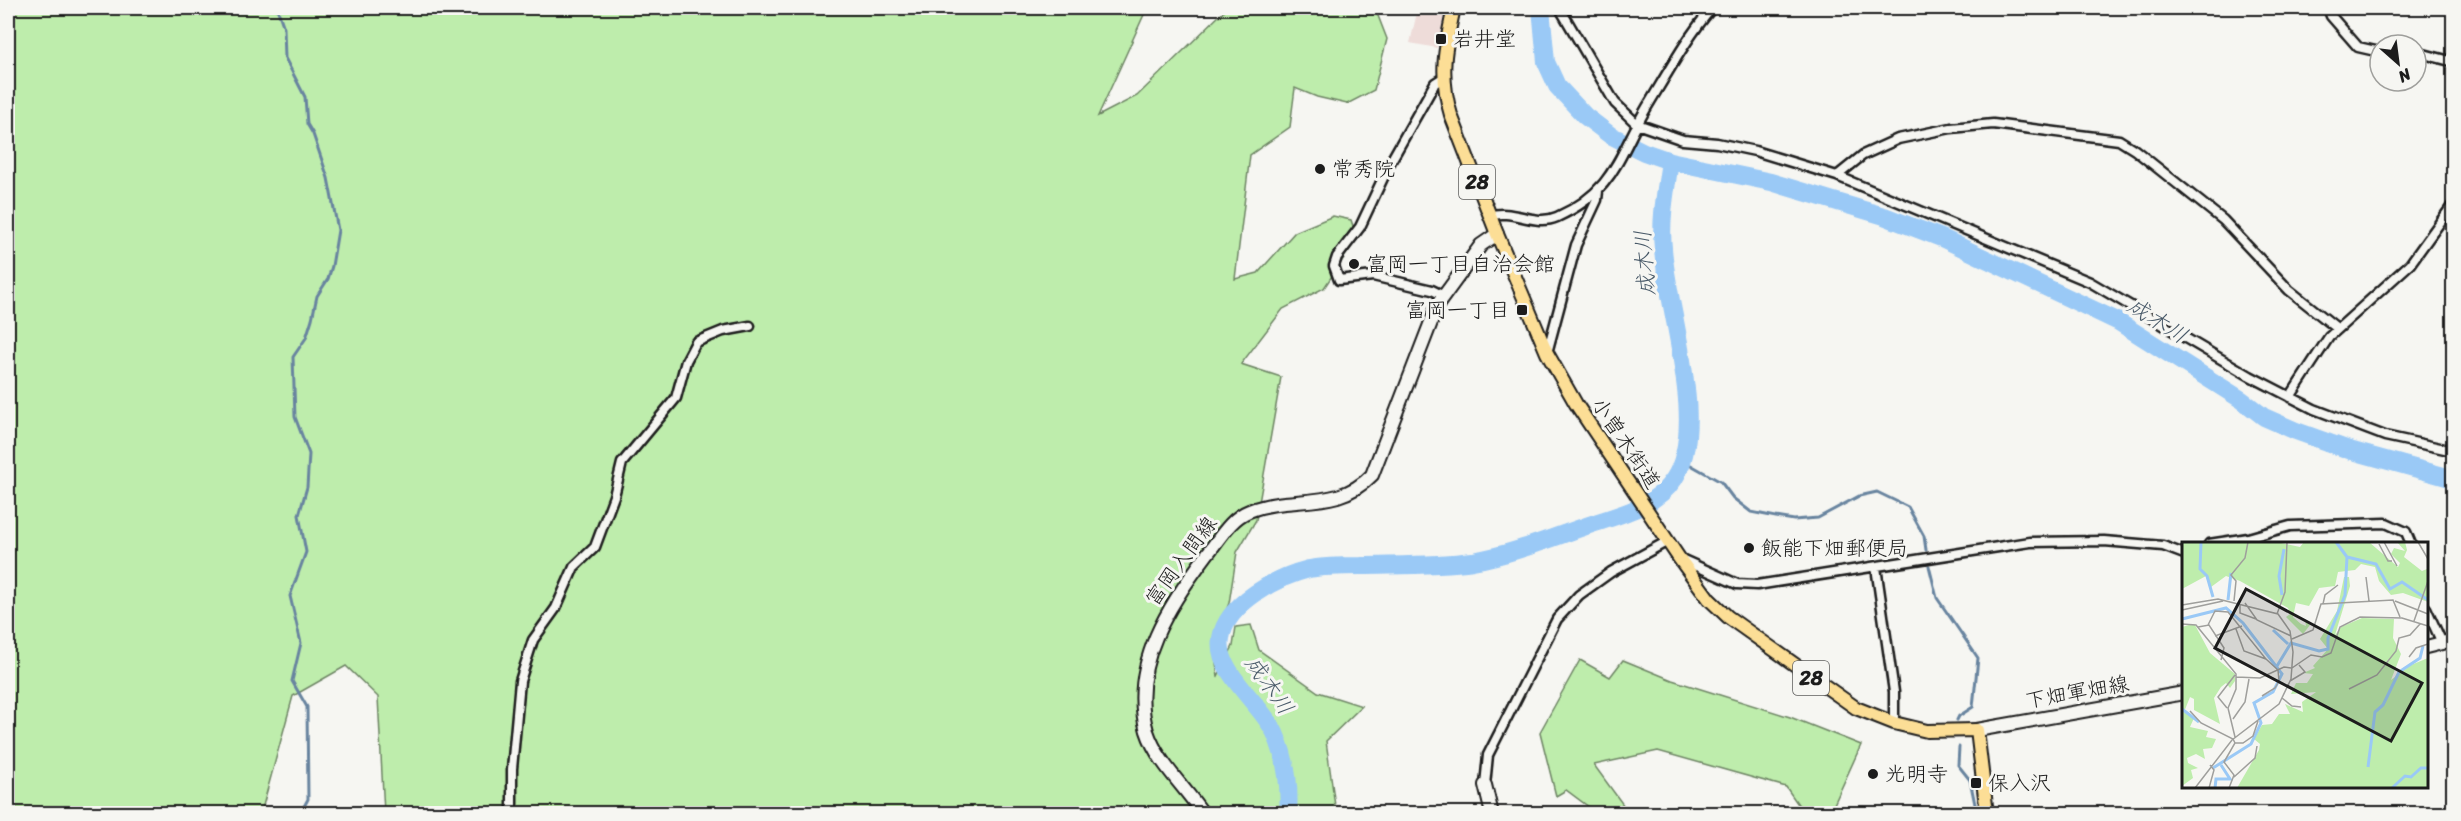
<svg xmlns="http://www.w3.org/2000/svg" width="2461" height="821" font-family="Sriracha,'Klee One',sans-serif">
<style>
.built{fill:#eedcd9}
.green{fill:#beedac;stroke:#6d8464;stroke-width:1.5}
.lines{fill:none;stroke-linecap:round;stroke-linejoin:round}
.stream{stroke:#68849f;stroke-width:3}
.river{stroke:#9ac9f6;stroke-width:18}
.street-casing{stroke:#1c1c1c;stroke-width:13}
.secondary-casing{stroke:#1c1c1c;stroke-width:16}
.primary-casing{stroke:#1c1c1c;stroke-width:16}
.street{stroke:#f6f6f2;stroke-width:8}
.secondary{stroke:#f6f6f2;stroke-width:12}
.primary{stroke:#fcde96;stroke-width:12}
.poi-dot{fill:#1c1c1c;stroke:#f6f6f2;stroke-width:2}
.labels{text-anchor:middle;stroke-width:6;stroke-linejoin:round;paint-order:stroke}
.shield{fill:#f6f6f2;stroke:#5d5d5c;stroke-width:1.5}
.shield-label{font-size:20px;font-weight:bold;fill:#1c1c1c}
.poi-label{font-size:21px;fill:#1c1c1c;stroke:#f6f6f2;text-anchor:start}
.street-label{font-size:21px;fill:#1c1c1c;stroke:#f6f6f2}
.water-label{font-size:22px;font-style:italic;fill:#485968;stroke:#f6f6f2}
.inset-river{fill:none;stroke:#9ac9f6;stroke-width:3}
.inset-road{fill:none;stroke:#9f9f9c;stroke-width:1.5}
.view{fill:#1c1c1c;fill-opacity:0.15;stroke:#1c1c1c;stroke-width:3}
.inset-edge{fill:none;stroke:#1c1c1c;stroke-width:3}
</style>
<rect width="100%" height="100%" fill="#f6f6f2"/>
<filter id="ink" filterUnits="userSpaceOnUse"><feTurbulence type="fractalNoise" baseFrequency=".0167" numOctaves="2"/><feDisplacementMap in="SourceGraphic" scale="12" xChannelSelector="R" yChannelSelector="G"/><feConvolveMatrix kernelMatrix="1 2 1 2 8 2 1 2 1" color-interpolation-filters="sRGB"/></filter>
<g filter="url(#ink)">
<path class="built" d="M1418,8H1446L1437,48L1410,43Z"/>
<path class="green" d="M8,8H1147L1098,116L1137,96L1227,8H1375L1387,39L1374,90L1347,104L1317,97L1295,88L1290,127L1250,155L1235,279L1258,273L1295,232L1333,216L1351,220L1357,238L1324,288L1283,309L1241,364L1281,377L1256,520L1237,552L1229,603L1213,643L1218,676L1233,646L1236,627L1251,625L1259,650L1318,692L1362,706L1326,741L1336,813H384L378,697L346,666L293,696L261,813H8Z
M1580,660L1610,677L1623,660L1672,680L1790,717L1861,745L1831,811L1834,813H1804L1786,787L1658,751L1594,765L1629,813H1597L1566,790L1556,796L1540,732Z"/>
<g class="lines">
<path class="stream" d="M277,8L284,28L285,58L305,97L307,124L313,134L328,178L338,230L332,266L328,279L317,296L312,319L306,338L293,357L295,417L309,454L307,487L299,515L306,552L290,596L301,643L292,681L307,707L308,799L300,814
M1682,460L1721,482L1733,498L1751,512L1776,517L1794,520L1818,518L1859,496L1877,492L1908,507L1924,536L1926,550
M1929,566L1937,598L1978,658L1973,707L1959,716L1957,720
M1959,747L1958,765L1970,780L1977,814"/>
<path class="river" d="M1541,8L1546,62L1557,86L1585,116L1610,135L1644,152L1670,161L1771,182L1884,216L1944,239L2117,321L2242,400L2264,417L2296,431L2349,450L2454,479
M1288,814C1290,787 1286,758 1275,733C1262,704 1215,672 1221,638C1227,603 1277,577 1309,569C1326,566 1344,566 1361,566C1398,565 1436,566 1473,561C1514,554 1556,536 1595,523C1623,514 1657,505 1674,479C1709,426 1667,309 1663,248C1660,219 1666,190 1670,161"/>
<defs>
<path id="street" d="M1562,8V12L1615,103L1637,124L1683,140L1717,143L1755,151L1837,176
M2328,8L2331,16L2358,47L2380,52
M2416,52L2454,62
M1490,216C1512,208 1534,227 1557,217C1615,191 1618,156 1647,107C1667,74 1687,37 1712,8
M1442,295L1432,290L1373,276L1339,280L1334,266L1337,257L1360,227L1391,161L1435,83L1443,78
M2338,329L2289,290L2223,220L2135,150L2119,140L1993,124L1951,128L1898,139L1863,155L1837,176L2090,282L2250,376L2314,409L2385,436L2454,451
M1547,353L1576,245L1597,200L1598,191
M2290,397L2329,337L2410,264L2454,203
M2209,544L2248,538L2290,526L2386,523L2406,532L2411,544
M1681,559L1737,584L1757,585L2030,542L2104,541L2163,546L2184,554
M1876,567L1894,692V723
M2426,608L2442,643
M1485,785L1488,755L1557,619L1579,595L1611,572L1668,541
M512,814V769L520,681L533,640L556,608L574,567L595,547L614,496L622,463L676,398L686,361L696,342L723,331L750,326"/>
<path id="secondary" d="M2426,647L2454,640
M1977,730L2184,693
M1485,785L1492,814
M1203,814C1185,787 1157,762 1147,731C1128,665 1171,602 1208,553C1220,538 1231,518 1249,511C1292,494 1337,512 1372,475L1438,304L1481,245L1497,234"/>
<path id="primary" d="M1454,8C1445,47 1439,75 1451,115L1497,234L1547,353L1576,404L1679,558L1709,599L1728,617L1856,708L1894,723L1927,731L1977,730L1987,814"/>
</defs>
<use href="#street" class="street-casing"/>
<use href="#secondary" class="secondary-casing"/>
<use href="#primary" class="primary-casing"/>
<use href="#street" class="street"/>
<use href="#secondary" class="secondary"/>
<use href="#primary" class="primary"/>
</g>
</g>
<g class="poi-dot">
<rect x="1435" y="33" width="12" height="12" rx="3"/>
<circle cx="1320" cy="169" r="6"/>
<circle cx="1354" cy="264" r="6"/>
<rect x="1516" y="304" width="12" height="12" rx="3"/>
<circle cx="1749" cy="548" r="6"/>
<circle cx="1873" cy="774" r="6"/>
<rect x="1970" y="777" width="12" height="12" rx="3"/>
</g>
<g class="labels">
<g class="shield">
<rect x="1459" y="165" width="36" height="34" rx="4.5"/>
<rect x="1793" y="661" width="36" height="34" rx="4.5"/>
</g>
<g class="shield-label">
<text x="1477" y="189">28</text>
<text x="1811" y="685">28</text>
</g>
<g class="poi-label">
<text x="1453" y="46">岩井堂</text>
<text x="1332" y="176">常秀院</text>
<text x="1366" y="271">富岡一丁目自治会館</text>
<text x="1510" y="317" text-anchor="end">富岡一丁目</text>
<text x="1761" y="555">飯能下畑郵便局</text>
<text x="1885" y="781">光明寺</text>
<text x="1988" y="790">保入沢</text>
</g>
<g class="street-label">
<text transform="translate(1626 443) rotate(56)" y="7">小曽木街道</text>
<text transform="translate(1181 561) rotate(-54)" y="7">富岡入間線</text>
<text transform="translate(2077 692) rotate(-10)" y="7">下畑軍畑線</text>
</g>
<g class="water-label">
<text transform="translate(1644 263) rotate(-94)" y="8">成木川</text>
<text transform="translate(2158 320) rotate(32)" y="8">成木川</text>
<text transform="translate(1270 685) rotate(55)" y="8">成木川</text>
</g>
</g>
<g transform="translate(2182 542)">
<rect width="246" height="246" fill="#f6f6f2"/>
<path d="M0,0L99,1L118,5L122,0H187L216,25L218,21L209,12L212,6L223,9L215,0H223L225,8L222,15L240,29L245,27L246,60L221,51L209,53L197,39L193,25L179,22L173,28L156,30L153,44L137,46L127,64L114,61L111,75L119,82L124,84L123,77L128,83L121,92L104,75L108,72L106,66L58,39L44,34L29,45L24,34L0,47ZM162,35H167L168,44L153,93L159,85L180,76L212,77L211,96L219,112L209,138L229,123L246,116V246H55L77,208L78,202L72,197L80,183L90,182L97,172H108L103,162L121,170L120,160L134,150L109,152L114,141H125L131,132L121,131L133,126L131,124L146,107L138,97L155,69ZM7,83H13L28,111L53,132V139L48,146L44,141L39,145L32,156L38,182L12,168V157L8,155L2,170L12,176L8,185L26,189L24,195L34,197L30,206L21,207L23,217L14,212L5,216L6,221L16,226L9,228L11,236L0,244V85Z" fill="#beedac"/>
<path class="inset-river" d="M19,0L18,27L25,34L31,55M154,0L165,15M100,53L97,34L102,7M46,58L49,31M0,77L44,66L61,81L100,132L91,150L72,161L79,181L69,202L31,226M91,88L106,102M95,124L109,101L137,109L146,107V96L163,53L165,15L194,22L208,47L220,40L246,58M0,167L17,180M186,225L193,170L201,163L217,130L238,116L241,104M33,246L34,237H48L39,223M210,246L223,234L229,235L239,226H246"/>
<path class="inset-road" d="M202,0L215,24M236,0L246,17M197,2L206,19H210M184,35L187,59M52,59L54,39L49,33L63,16L66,0M213,59L246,72M63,61L75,78L109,94M58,62V71L74,77M141,62L143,53L156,43M0,63L36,57L96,72L108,89L111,110L109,137L97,162L50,198L13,246M0,68L41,59M95,72L103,50L105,0M232,79L246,39M0,82L14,83L54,132V147L46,166L53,195M26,83L33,69L46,70L84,117L62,109L54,87M16,85L27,83L42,106L39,118M33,94L60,84M110,97L131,88L139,62L211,58L218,75M227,115L234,106L246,102M110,126L129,113L140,115L149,111L158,85L178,75L220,76L246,84M54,135L78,136L102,125L109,126M108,139L123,130L117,123M167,147L195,133L214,109L217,96L228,93L238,82M80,154L93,146L97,139L96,128L84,117M100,156L110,164L119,165M45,166L36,155L53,133M8,169L19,181L51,197L53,201L42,220L52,233L47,246M51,177L63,160L67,137M53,201H61L71,194L76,179M52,235L73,216L75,204M27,246L32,228L28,223"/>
<path class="view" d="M64,47L240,141L209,199L33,106Z"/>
<rect width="246" height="246" class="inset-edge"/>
</g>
<rect width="2461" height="821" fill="none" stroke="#f6f6f2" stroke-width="30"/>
<rect x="15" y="15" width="2431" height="791" fill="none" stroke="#1c1c1c" stroke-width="2" filter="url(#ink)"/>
<g transform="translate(2398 63) rotate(152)"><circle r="28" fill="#f6f6f2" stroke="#9f9f9c" stroke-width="1.5"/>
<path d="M0-4.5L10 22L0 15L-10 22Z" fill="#1c1c1c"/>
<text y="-9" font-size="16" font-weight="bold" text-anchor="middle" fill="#1c1c1c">N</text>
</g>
</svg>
